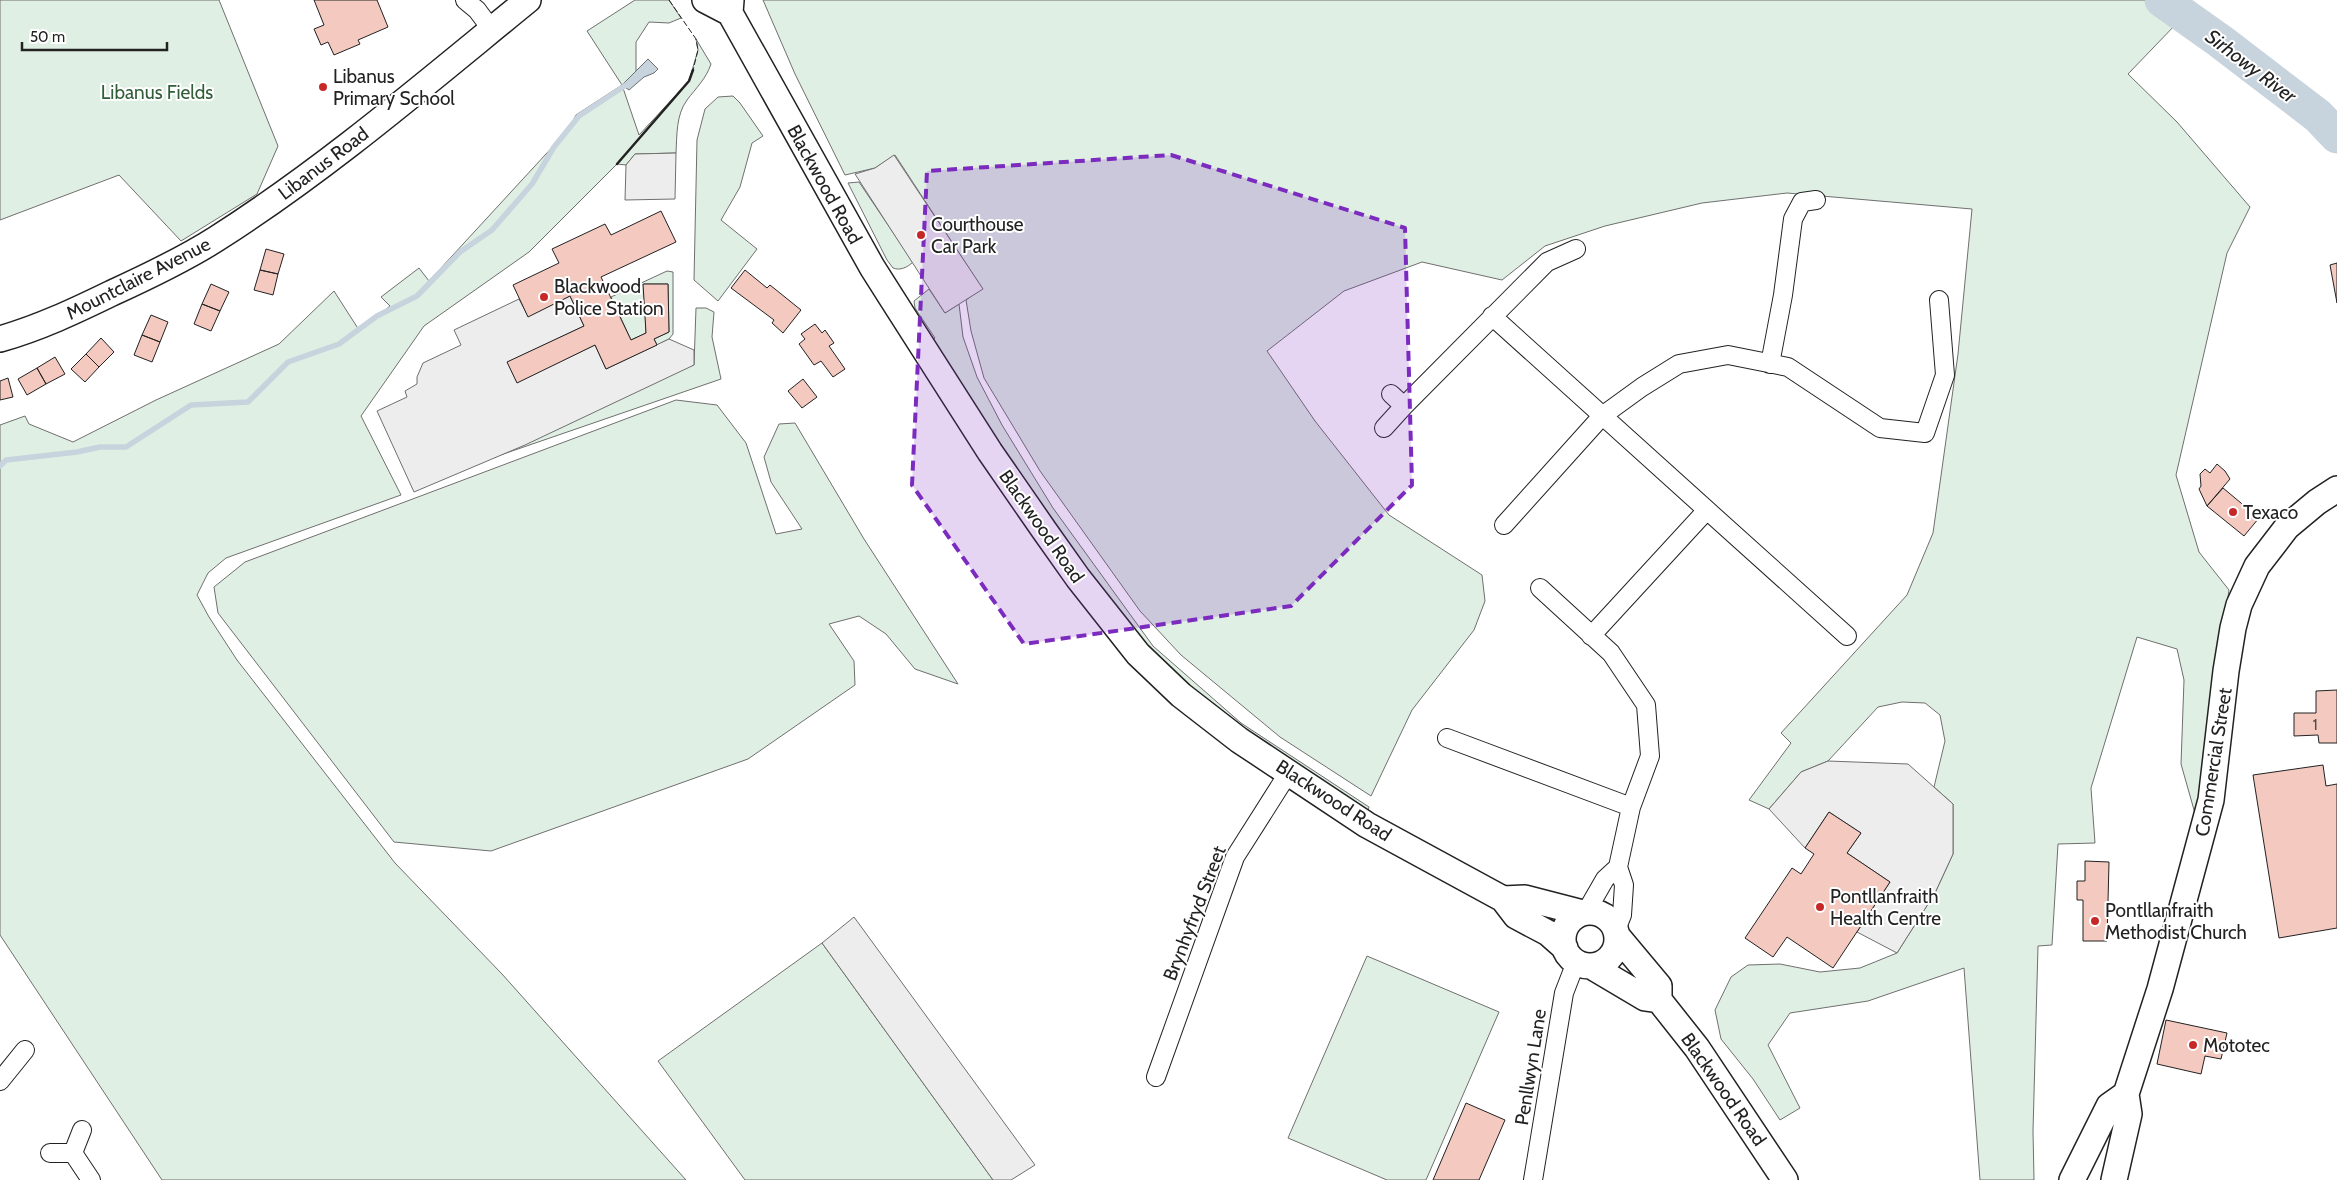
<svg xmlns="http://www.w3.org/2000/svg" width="2337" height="1180" font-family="Cabin,sans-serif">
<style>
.green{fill:#e0efe3;stroke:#6f6f6f}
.parking{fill:#ededed;stroke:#6f6f6f}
.water{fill:#c7d3dd;stroke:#6f6f6f}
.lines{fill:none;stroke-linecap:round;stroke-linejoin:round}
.stream{stroke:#c7d3dd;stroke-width:5.5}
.river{stroke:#c7d3dd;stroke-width:35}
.building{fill:#f3c9c0;stroke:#222}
.minor-casing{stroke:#222;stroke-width:20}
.secondary-casing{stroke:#222;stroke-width:28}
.minor{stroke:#fff;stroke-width:18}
.secondary{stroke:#fff;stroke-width:25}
.fence{stroke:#222;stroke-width:1;stroke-dasharray:6 2.5;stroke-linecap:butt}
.wall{stroke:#222;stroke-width:2.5}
.marked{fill:#7b2cbf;fill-opacity:0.2;stroke:#7b2cbf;stroke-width:4;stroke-dasharray:10 6;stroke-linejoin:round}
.poi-dot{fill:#c62828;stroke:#fff;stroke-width:2}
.labels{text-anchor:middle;stroke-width:4;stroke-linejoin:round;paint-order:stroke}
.number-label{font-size:16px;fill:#564c4a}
.poi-label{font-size:19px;fill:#222;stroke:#fff;text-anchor:start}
.park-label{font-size:19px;fill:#2f5e38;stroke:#fff}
.street-label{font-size:19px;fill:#222;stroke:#fff}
.water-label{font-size:20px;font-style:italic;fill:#222;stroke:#fff}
</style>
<rect width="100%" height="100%" fill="#fff"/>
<path class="green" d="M0,0H219L278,146L257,194L181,241L119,175L0,220Z
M635,0H669L681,18L669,23L649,22L636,42V71L622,85L639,135L689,81L698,50L696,39L711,64C706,79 696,88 687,100C676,115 677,135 676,153L635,154L626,165L617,164L529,252L424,326L361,416L401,495L226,558L208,573L197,595L209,617L237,660L395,863L502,974L686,1180H162L0,935V425L25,416L29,424L73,442L156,400L279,344L334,291L359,330L390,306L381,297L419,268L429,281L569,129L576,115L622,85L587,31Z
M763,0H2144L2178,22L2128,74L2177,122L2250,207L2227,253L2176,475L2199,552L2229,590L2196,817L2181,764L2184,680L2177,649L2137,637L2091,788L2095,843L2058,844L2052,945L2038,946L2033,1131L2034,1180H1980L1964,968L1868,1001L1790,1013L1768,1045L1800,1108L1780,1120L1753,1079L1721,1039L1715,1010L1731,977L1748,965L1780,964L1820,972L1860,968L1897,953L1935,893L1953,854V804L1934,787L1945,741L1940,715L1925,703L1902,702L1878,707L1828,761L1801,772L1769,809L1749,800L1791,743L1781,733L1907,595L1933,533L1958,354L1972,209L1787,193L1702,203L1605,226L1545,246L1502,280L1422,262L1344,291L1267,351L1315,421L1389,515L1482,575L1485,601L1474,630L1412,710L1371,796L1280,737L1181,655L1140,611L1040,471L984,378L971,331L966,300L982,288L895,155L875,168L845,175L795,74Z
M733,96L740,103L763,136L752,143L740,187L721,220L757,249L718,301L694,280L697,140L705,109L718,97Z
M859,182L913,262C908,267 900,271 893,268L887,260L848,183Z
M667,271L673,272V334L669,339L657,345L654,339L669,332L668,284H644L646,333L631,340L611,297Z
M929,289L945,313L959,304L963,337L977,377L1002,425L1053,508L1153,646L1241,723L1369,807L1368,811L1252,736L1199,696L1145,646L1029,491L930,342L935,338L915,308L914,301Z
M696,308H706L714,312L712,337L721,379L486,460L498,430L694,365Z
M676,400L717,405L746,443L776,534L802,529L771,482L764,457L779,424L795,423L864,539L958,684L915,669L886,634L859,616L829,624L854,661L855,685L748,759L491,851L394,842L218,613L214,587L245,562Z
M822,943L993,1180H745L658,1061Z
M1367,956L1499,1012L1426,1180H1387L1288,1138Z"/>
<path class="parking" d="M676,153L675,199L625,200L626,165L635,154Z
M894,155L983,289L945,313L855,174L875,168Z
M570,296L584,326L508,362L517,382L595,345L606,369L669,339L694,350V365L525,445L414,492L377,411L407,397L405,391L417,384V377L423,363L461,345L454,330L519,299L528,316Z
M1828,761L1908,764L1953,804V854L1935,893L1897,953L1857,932L1890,882L1847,853L1861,833L1829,812L1805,848L1769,809L1801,772Z
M854,917L1035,1165L1011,1180H993L822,943Z"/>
<path class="water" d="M648,59L658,69L654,73L644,77L629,90L622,85Z"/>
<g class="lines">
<path class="stream" d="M0,466L6,460L77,452L100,447H126L191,405L248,402L288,362L339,344L377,316L417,296L460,252L492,230L532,184L554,147L579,116L629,83"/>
<path class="river" d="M2162,0L2220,41L2318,116L2337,136"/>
</g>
<path class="building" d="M314,0H377L388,27L358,40L360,44L334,55L328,42L321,45L314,29L324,25Z
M661,211L676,242L601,277L631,340L646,333L643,284H668L669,332L654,339L657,345L606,369L595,345L517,383L507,362L584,326L570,296L528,317L513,285L559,263L552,249L605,224L611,235Z
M266,249L284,254L278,274L260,270Z
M2337,263V303L2330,265Z
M260,270L278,274L273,295L254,290Z
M745,270L767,288L770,285L801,310L783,333L772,323L774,320L731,288Z
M211,284L229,292L220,311L202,304Z
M202,304L220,311L211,331L194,324Z
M151,315L168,322L160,342L142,335Z
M815,324L822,333L825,330L834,343L829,346L845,369L833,377L821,361L814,365L799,344L805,339L801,334Z
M142,335L160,342L152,362L134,355Z
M101,338L114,352L99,367L86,354Z
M86,354L99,367L85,382L71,369Z
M55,357L65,374L46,384L37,368Z
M37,368L46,384L27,395L18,379Z
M8,378L13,397L0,400V381Z
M803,379L817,397L802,408L788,391Z
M2217,464L2225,471L2230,479L2207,506L2199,489L2201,486L2200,474L2205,469L2210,473Z
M2223,488L2259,518L2244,536L2207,506Z
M2337,690V743H2319L2318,735L2294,736V713H2316V691Z
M2323,765L2326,786L2337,784V928L2279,938L2253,775Z
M1829,812L1861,833L1847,853L1890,882L1833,968L1787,937L1773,957L1745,938L1792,868L1801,874L1814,854L1805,848Z
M2085,861L2109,862L2107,941H2083V900H2077V881H2085Z
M2166,1020L2227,1033L2221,1059L2205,1056L2201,1074L2157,1064Z
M1466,1103L1505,1120L1479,1180H1433Z"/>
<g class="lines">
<defs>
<path id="minor" d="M465,0L477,10L492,30
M1492,316L1707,510L1591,636
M1770,364L1783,295L1793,219L1802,202L1816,200
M1404,406L1547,262L1576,249
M1384,428L1404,406L1391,394
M1707,510L1847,636
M1504,525L1602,416L1642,387L1679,364L1728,355L1788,367L1880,428L1925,433L1945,375L1939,300
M1540,588L1611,653L1646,705L1650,756L1631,807L1618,867L1624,885L1622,915L1616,930
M1447,738L1631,807
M1586,912L1605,879L1618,867
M1156,1077L1235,857L1289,772
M0,1081L25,1050
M50,1153H73L91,1180
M73,1153L82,1130
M1533,1180L1564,993L1576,962"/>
<path id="secondary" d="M705,0L730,13
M731,0L730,13L872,267L891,297L990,452L1044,530L1078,578L1138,654L1181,695L1239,740L1367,825L1503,899L1516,916L1548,933L1565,948
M0,339C39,328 75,311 112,293C147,277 183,260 216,239C326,169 426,83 528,0
M1503,899L1525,898L1583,913
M1563 939a27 27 0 1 1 54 0a27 27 0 1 1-54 0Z
M1618,937L1659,986V1000L1697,1048L1785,1180
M1591,966L1645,998L1659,1000
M2072,1180L2109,1106L2126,1094
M2114,1180L2129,1114L2126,1094L2160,989L2211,800L2226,671L2233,628L2239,605L2257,566L2287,527L2317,502L2337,489"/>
</defs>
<use href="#minor" class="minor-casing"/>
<use href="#secondary" class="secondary-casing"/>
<use href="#minor" class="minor"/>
<use href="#secondary" class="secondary"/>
<path class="fence" d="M669,0L696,39L698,50L693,70"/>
<path class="wall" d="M617,164L689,81L693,70"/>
</g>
<path class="marked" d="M1171,155L1405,228L1412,485L1291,606L1024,644L912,485L927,171Z"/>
<g class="poi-dot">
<circle cx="323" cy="87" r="5"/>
<circle cx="921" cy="235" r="5"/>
<circle cx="544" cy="297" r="5"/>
<circle cx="2233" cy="512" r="5"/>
<circle cx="1820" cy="907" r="5"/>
<circle cx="2095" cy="921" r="5"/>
<circle cx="2193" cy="1045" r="5"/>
</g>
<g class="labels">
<g class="number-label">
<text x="2315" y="730">1</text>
</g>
<g class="poi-label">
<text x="333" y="83">Libanus<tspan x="333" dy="22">Primary School</tspan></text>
<text x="931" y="231">Courthouse<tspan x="931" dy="22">Car Park</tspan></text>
<text x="554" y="293">Blackwood<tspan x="554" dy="22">Police Station</tspan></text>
<text x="2243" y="519">Texaco</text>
<text x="1830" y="903">Pontllanfraith<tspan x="1830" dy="22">Health Centre</tspan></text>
<text x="2105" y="917">Pontllanfraith<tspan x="2105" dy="22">Methodist Church</tspan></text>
<text x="2203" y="1052">Mototec</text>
</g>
<g class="park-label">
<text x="157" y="99">Libanus Fields</text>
</g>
<g class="street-label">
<text transform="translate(323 163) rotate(-37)" y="7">Libanus Road</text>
<text transform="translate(825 184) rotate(61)" y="7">Blackwood Road</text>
<text transform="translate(138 278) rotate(-27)" y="7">Mountclaire Avenue</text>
<text transform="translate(1042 526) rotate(55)" y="7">Blackwood Road</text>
<text transform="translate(2213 762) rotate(-81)" y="7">Commercial Street</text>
<text transform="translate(1334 800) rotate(33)" y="7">Blackwood Road</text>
<text transform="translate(1194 913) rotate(-69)" y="7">Brynhyfryd Street</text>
<text transform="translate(1530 1067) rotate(-81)" y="7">Penllwyn Lane</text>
<text transform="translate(1724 1089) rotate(55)" y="7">Blackwood Road</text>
</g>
<g class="water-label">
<text transform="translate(2251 66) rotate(37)" y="7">Sirhowy River</text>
</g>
</g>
<path d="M22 42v8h145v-8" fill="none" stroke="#222222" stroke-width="2.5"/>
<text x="30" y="42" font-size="15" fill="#222222" stroke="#ffffff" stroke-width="4" paint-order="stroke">50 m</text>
</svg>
